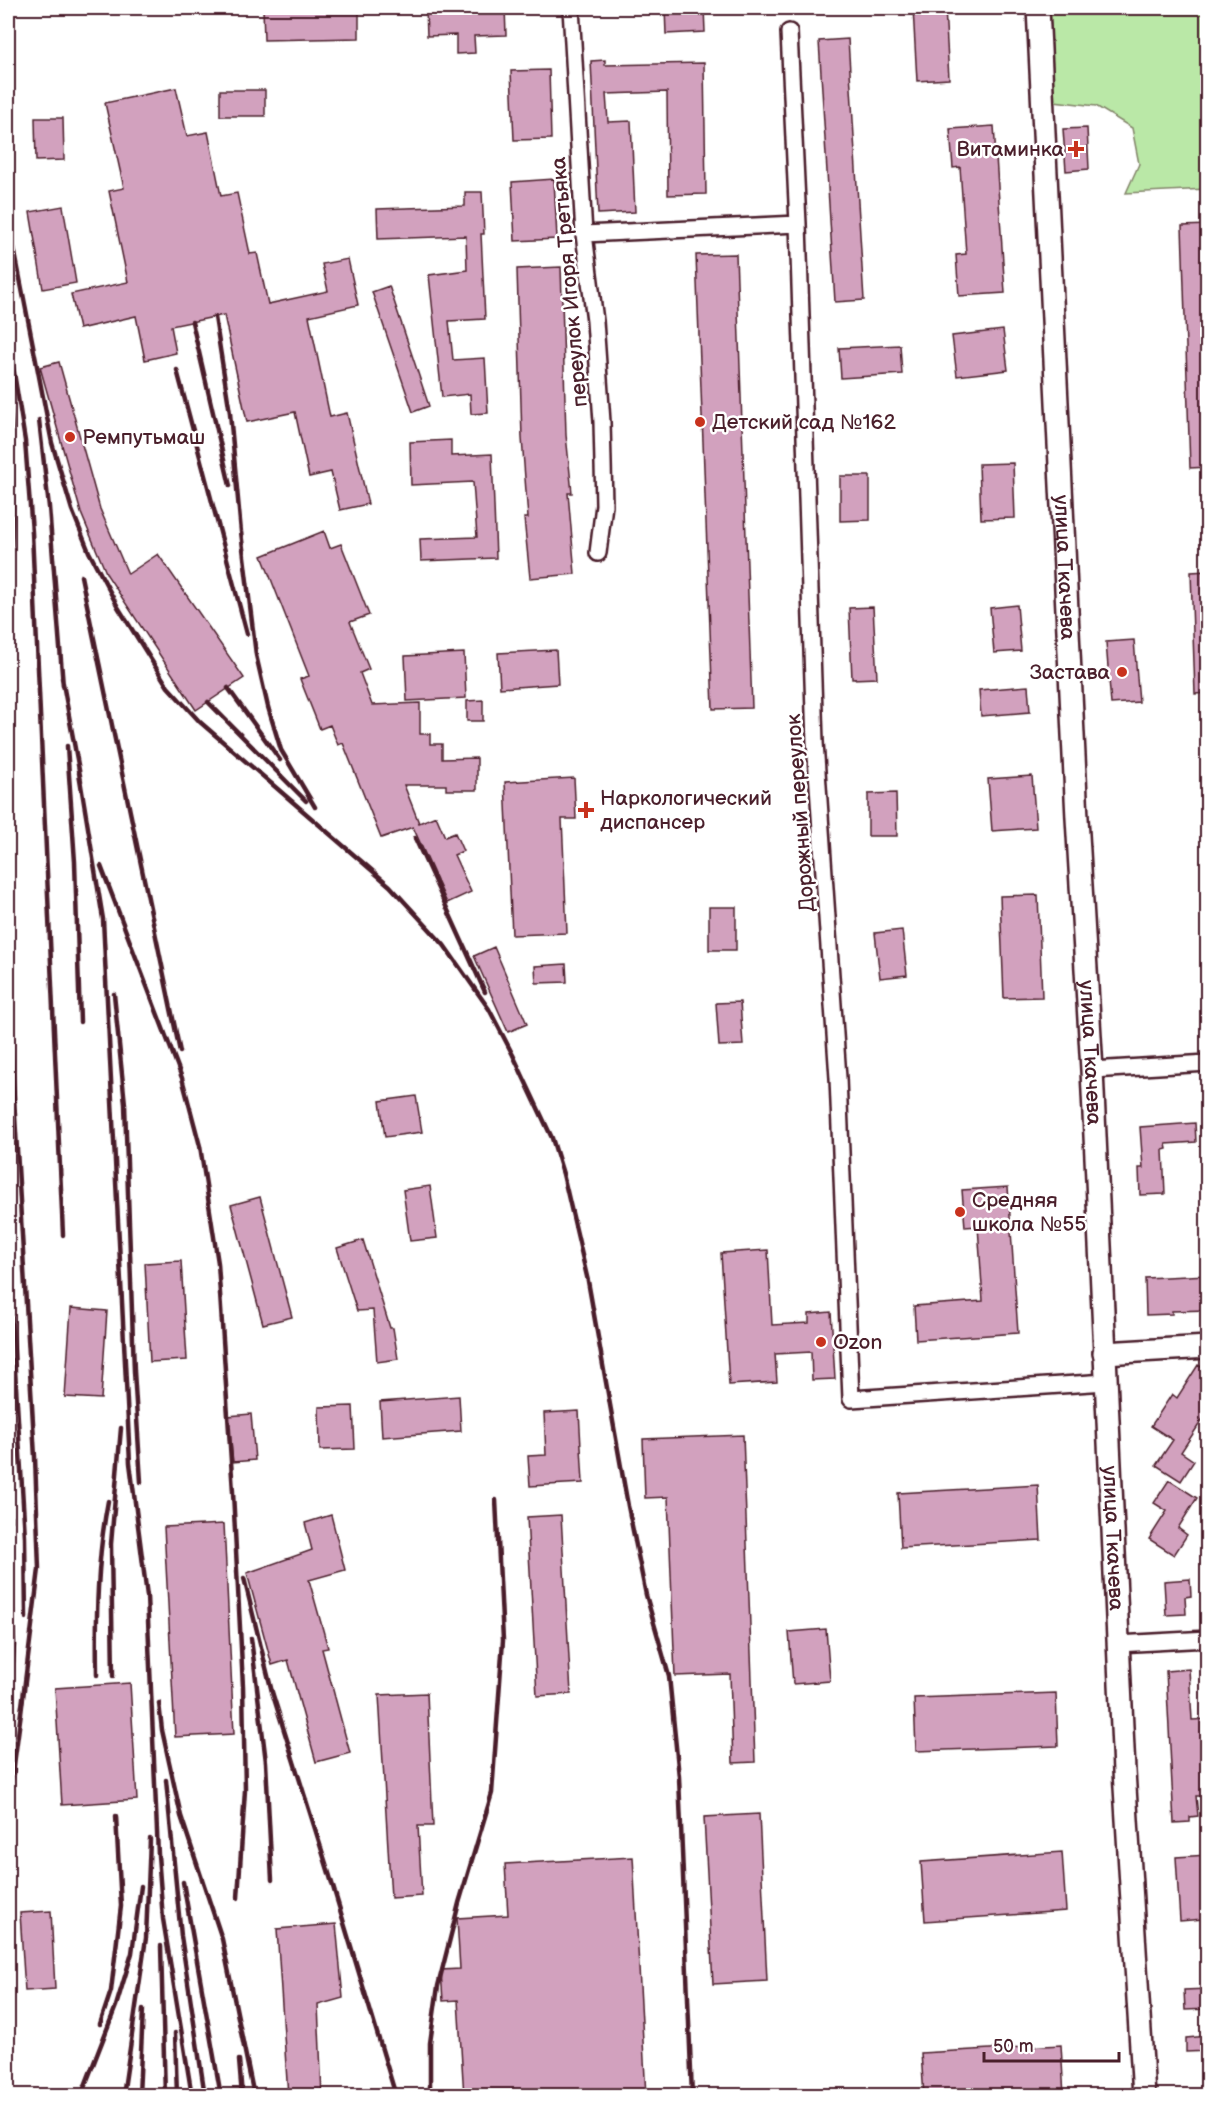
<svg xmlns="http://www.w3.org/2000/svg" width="1215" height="2103" font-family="'Balsamiq Sans',sans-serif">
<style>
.green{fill:#bae8a7;stroke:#828469;stroke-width:1.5}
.building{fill:#d2a1be;stroke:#4a1f2b;stroke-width:1.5}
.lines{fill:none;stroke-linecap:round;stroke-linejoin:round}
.street-casing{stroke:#4a1f2b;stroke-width:20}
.secondary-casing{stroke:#4a1f2b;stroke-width:26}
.street{stroke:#fff;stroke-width:15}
.secondary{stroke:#fff;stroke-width:21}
.rail{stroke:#4a1f2b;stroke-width:4.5}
.poi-dot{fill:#c8321e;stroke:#fff;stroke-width:2}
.labels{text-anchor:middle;stroke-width:5;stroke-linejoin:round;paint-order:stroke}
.poi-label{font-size:21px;fill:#4a1f2b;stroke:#fff;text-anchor:start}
.street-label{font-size:21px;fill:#4a1f2b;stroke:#fff}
</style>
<rect width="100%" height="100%" fill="#fff"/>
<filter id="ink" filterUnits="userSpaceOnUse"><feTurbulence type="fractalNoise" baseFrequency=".0167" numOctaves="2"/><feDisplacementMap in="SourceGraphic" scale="12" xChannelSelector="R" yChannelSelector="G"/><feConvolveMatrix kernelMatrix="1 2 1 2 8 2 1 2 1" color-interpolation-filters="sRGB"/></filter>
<g filter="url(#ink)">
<path class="green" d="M1050,8H1207V189L1126,193L1139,164L1132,128L1096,106L1054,101Z"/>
<path class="building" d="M263,8H359V38L264,40Z
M426,8H505L506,35L474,36L475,53L456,54V35L427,36Z
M665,8H704L705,32L666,34Z
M913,8H945L949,79L917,81Z
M848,39L864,300L835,302L819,41Z
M605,60V65L704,63L706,194L668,195L667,92L606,94L608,122L631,121L635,212L598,214L591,61Z
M549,70L551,139L514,140L511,71Z
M176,88L187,136L208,132L221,196L237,193L250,254L257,253L268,304L328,291L322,264L348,259L358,305L309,316L330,417L347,413L368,504L340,510L331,472L309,477L295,412L247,422L224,315L171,326L176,353L145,360L136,316L79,329L71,294L128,282L109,191L124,188L105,103Z
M220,90H265V116H220Z
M35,118H63L64,160L36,161Z
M994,126L1005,293L959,296L956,255L966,254L960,167L953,168L950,129Z
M1087,128L1089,169L1066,171L1063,129Z
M554,179L557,239L515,241L512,182Z
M465,192H482L484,234H481L485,319L449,321L453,360L485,358L488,413L471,414L470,394L442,397L429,275L467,270L466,236L378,239L377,209L465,206Z
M63,206L76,283L43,289L30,212Z
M1208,225V467L1190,468L1182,226Z
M736,254L752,708L713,709L696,255Z
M561,267L566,435L572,493H568L575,574L530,578L524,518H528L522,438L517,269Z
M389,286L429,406L413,412L372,292Z
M1003,330L1008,370L957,376L952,336Z
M900,345L902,374L841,378L839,348Z
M59,362L100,509L128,574L158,554L244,678L196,710L107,575L81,513L40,367Z
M451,440V456L492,454L496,558L421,561L420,539L477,537L473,482L411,485L410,442Z
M1013,463L1015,518L981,519L979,464Z
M840,476H870V520L840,521Z
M324,531L330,548L341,544L369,615L350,622L369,669L360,673L372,705L420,703V734H430V744H442V759L477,758V790H446V785H404L419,823L436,816L445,837L455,833L463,851L454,855L471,892L447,903L413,827L381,838L343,743L338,745L330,725L320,729L300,679L309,676L262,556Z
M1208,571V693L1195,694L1191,572Z
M1017,605L1021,651L994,653L990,608Z
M873,607L877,678L852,679L849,608Z
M1134,640L1139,702L1111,704L1106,642Z
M556,650L558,684L500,688L498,653Z
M464,653L466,698L407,701L405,656Z
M1028,686L1030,712L981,716L979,690Z
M483,700V721H467V701Z
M1032,776L1036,828L992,831L988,779Z
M574,778L576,819H562L567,933L512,935L505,782Z
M896,793L897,836H868V794Z
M1038,895L1042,997L1004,998L1000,896Z
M709,907H736V950H709Z
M902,930L907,975L880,978L875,933Z
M494,947L527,1024L508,1032L474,956Z
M566,964L567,982L536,983L535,966Z
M740,1002L743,1045L719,1046L716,1003Z
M416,1096L422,1132L385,1137L380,1101Z
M1195,1123L1196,1142L1166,1144L1167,1149L1163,1150L1165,1194L1140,1195L1139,1168H1143L1140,1127Z
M430,1186L437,1238L410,1241L403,1190Z
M1008,1187L1018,1333L916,1340L914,1306L983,1301L978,1226L965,1227L962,1190Z
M260,1197L292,1317L263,1324L231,1205Z
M363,1240L390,1328H393L398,1359L377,1362L373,1310L357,1311L337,1248Z
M768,1250L772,1325L809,1323V1314L831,1312L835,1379L812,1380L811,1352L775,1354L777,1382L729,1385L721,1253Z
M181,1261L187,1360L150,1362L145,1263Z
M1208,1275V1310L1172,1311V1314L1146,1315L1145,1278Z
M71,1308L107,1311L101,1399L65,1397Z
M1198,1365L1208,1371V1411L1181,1452L1194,1461L1181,1481L1156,1465L1173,1440L1151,1426L1172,1394L1177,1398Z
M459,1396L461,1431L382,1437L380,1402Z
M353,1406L355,1449L320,1450L319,1407Z
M579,1411L583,1483L530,1486L528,1456L546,1455L544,1413Z
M251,1414L255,1460L233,1462L228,1416Z
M743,1435L755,1762L733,1763L730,1674L675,1676L668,1497L645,1498L643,1439Z
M1169,1480L1197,1498L1178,1528L1187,1535L1174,1555L1149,1539L1167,1511L1154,1503Z
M1038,1485L1041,1540L901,1548L898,1493Z
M331,1515L345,1570L309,1580L328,1648L322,1649L350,1753L316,1762L288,1660L272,1665L247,1573L312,1550L305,1523Z
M561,1515L571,1694L537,1696L527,1517Z
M224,1524L234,1734L175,1737L164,1527Z
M1190,1579L1191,1596L1185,1597L1186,1614L1166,1615L1164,1581Z
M826,1629L830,1681L793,1684L789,1632Z
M1189,1669L1192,1720L1208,1719V1796H1196L1198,1816L1190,1817V1822L1174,1823L1166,1671Z
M130,1683L137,1800L62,1805L55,1688Z
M427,1693L433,1826H418L422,1896L391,1898L379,1695Z
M1056,1693L1058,1746L916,1751L914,1698Z
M759,1814L767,1981L713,1984L704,1817Z
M1062,1852L1066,1911L925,1921L921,1862Z
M1208,1855V1872H1201L1203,1919L1180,1921L1176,1857Z
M633,1857L646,2096H464L458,2000L443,2001L441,1970L460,1969L457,1918L508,1915L505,1864Z
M51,1911L55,1989L25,1991L20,1913Z
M336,1924L343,1998L318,2005L322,2096H288L277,1929Z
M1208,1989V2009L1185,2010L1184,1990Z
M1208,2036V2051L1186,2052V2038Z
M1061,2045L1064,2096H924L921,2053Z"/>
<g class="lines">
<defs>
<path id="street" d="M571,8L584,234L595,321L602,422L604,505L598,553
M789,32L798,224
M584,234L798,224L815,742L838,1078L851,1399L1106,1382
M1092,1070L1208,1063
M1118,1644L1208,1639"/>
<g id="secondary">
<path id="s1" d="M1038,8L1077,818L1092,1070L1124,1771L1144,2096"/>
<path d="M1104,1353L1208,1347"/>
</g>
</defs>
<use href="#street" class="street-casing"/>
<use href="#secondary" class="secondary-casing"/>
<use href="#street" class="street"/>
<use href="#secondary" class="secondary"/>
<path class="rail" d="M8,217L52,443L72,510L89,552L118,607L168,687L200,722L390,886L444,945L489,1009L513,1055L552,1138L563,1174L588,1281L628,1506L646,1595L669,1676L679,1777L692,2096
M215,317L230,413L241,532L256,655L268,707L281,750L315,807
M192,322L230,486
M8,335L25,441L32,532L63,1235
M177,370L247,634
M39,420L49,507L63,686
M81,576L180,1052
M8,618C12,542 16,468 9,393
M62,678L81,781
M228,688L280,760
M208,702L306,801
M67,746L75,862L80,1022
M79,773L103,919L130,1463L147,1596L158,1855L163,1919L192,2096
M415,838L485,992
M101,866L182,1078L200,1146L218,1263L233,1492L243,1686L245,1790L238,1898
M8,925L13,1081L35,1457L39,1569L21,1714
M114,994L125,1104L134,1371L141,1482
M8,1252L25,1537L26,1618
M8,1473L14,1644L8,1739
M244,1578L272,1692L328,1870L396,2096
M251,1638L266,1762L272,1880
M97,1675C96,1616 97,1559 108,1501
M113,1676L111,1544L121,1428
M159,1703L162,1730L181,1816L222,1939L254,2096
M166,1780L181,1936L205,2096
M8,1809L22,1705
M183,1882L221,2096
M161,1946L165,2096
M100,2024L111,1991L121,1906L116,1816
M175,2033L177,2096
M8,2054L10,2096
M239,2060L242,2096
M81,2096L116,2006L132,1953L141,1886
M123,2096L146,1938L150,1839
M139,2096L143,2009
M430,2096V2043L438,1986L459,1903L492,1793L503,1640L496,1500"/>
</g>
</g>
<g class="poi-dot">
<path d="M1073 140h6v6h6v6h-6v6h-6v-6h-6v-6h6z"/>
<circle cx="700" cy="422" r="6"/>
<circle cx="70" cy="437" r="6"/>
<circle cx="1122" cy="672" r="6"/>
<path d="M583 801h6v6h6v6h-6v6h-6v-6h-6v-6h6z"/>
<circle cx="960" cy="1212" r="6"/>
<circle cx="821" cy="1342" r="6"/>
</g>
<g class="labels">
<g class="poi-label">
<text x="1064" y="156" text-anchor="end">Витаминка</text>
<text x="712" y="429">Детский сад №162</text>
<text x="82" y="444">Ремпутьмаш</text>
<text x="1110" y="679" text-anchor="end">Застава</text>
<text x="600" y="805">Наркологический<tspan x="600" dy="24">диспансер</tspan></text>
<text x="972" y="1207">Средняя<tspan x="972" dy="24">школа №55</tspan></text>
<text x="833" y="1349">Ozon</text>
</g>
<g class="street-label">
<text transform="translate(569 282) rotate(-95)" y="7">переулок Игоря Третьяка</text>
<text dy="7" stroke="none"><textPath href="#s1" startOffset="560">улица Ткачева</textPath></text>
<text transform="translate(800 813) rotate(-94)" y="7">Дорожный переулок</text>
<text dy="7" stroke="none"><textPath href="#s1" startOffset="1046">улица Ткачева</textPath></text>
<text dy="7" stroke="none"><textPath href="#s1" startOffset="1532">улица Ткачева</textPath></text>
</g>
</g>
<rect width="1215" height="2103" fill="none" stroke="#fff" stroke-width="30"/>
<rect x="15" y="15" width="1185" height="2073" fill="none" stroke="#4a1f2b" stroke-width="2" filter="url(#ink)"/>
<path d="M984 2052v9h135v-9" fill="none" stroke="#4a1f2b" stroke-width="3"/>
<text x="993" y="2052" font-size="18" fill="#4a1f2b" stroke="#ffffff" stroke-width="4.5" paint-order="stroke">50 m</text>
</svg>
